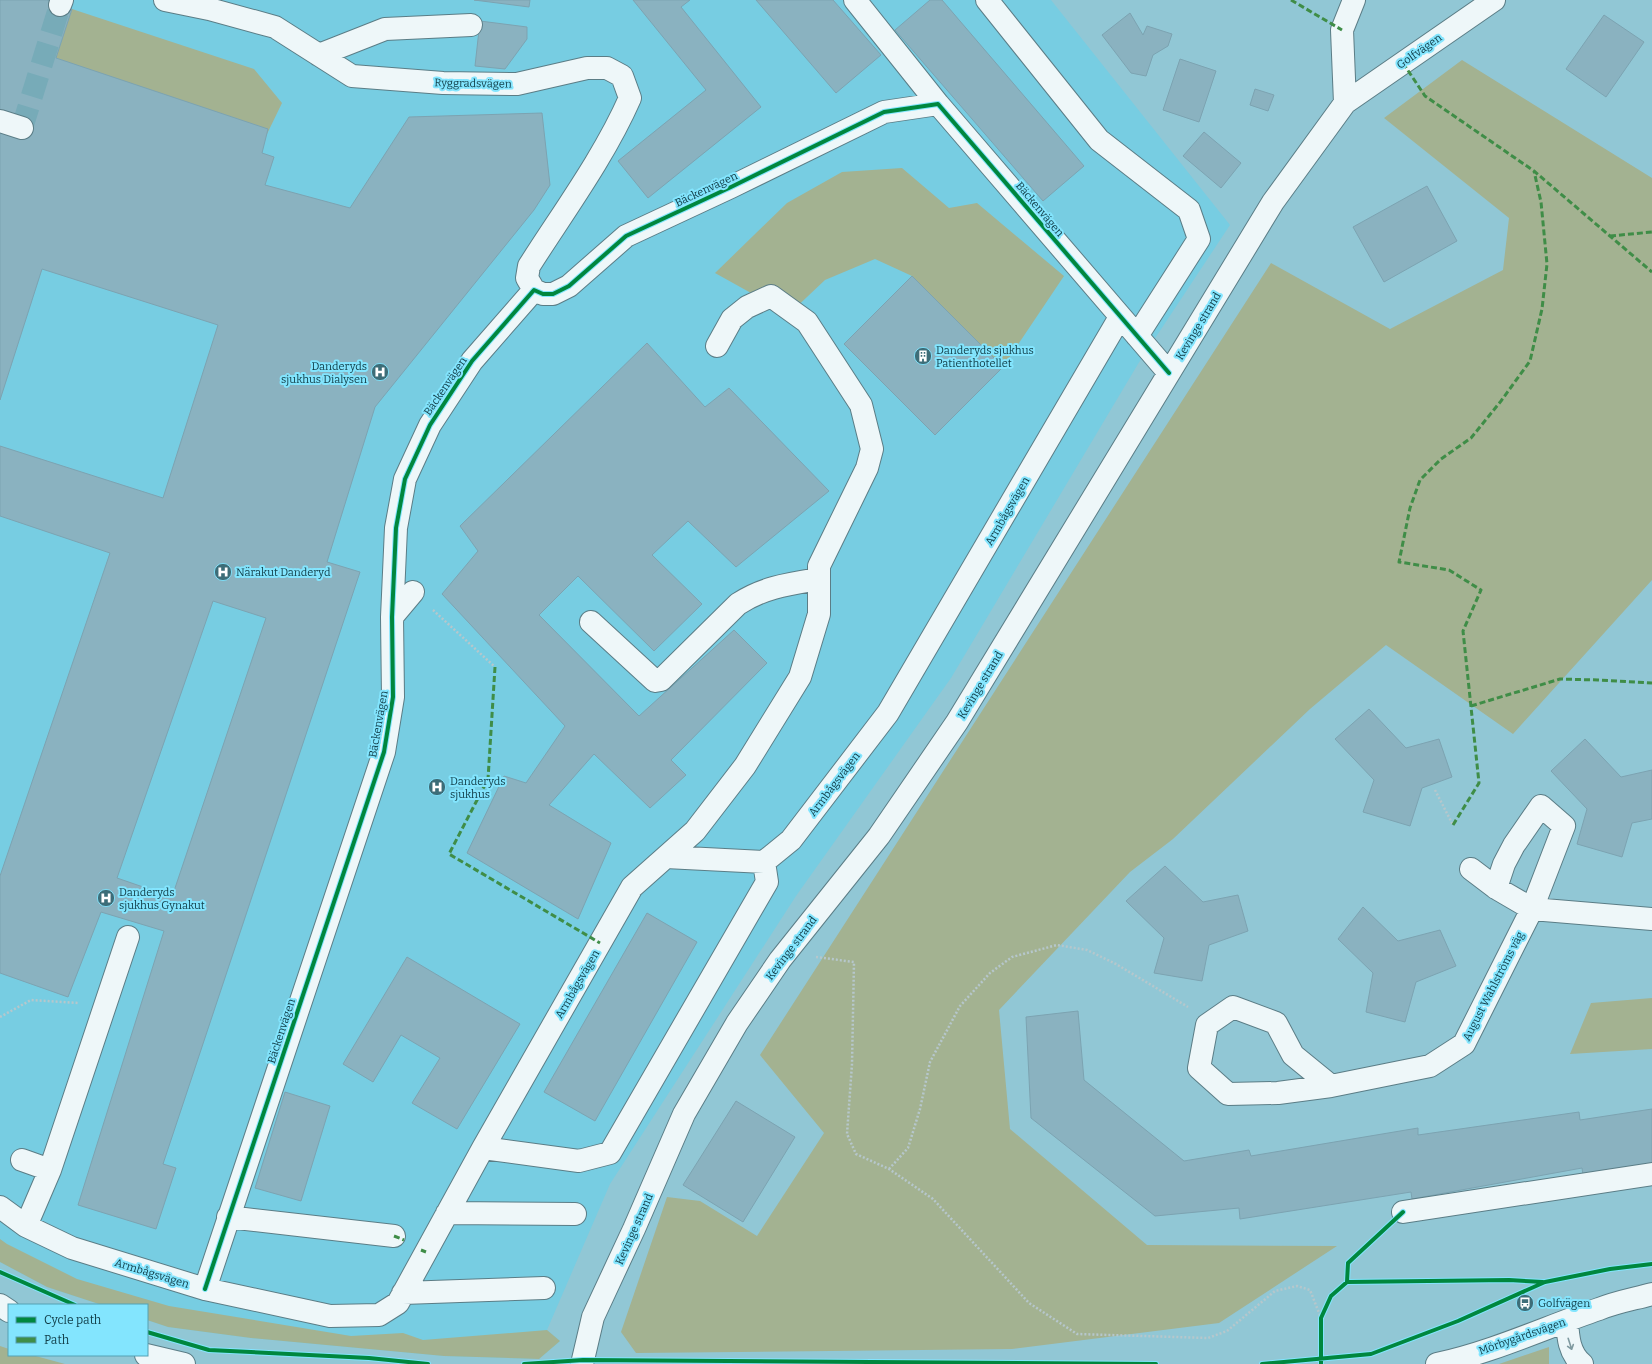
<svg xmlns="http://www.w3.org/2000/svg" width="1652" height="1364" font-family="Bitter,serif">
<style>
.built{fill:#77cde2}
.green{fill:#a3b291}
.building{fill:#8ab2c0;stroke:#7ca3b1;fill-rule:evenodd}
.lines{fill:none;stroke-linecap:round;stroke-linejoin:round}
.minor-tunnel{stroke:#77abb8;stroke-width:22;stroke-dasharray:22 11;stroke-linecap:butt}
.minor-casing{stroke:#5b7d86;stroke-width:24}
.path{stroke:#b6c7cc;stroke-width:2.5;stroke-dasharray:2 2;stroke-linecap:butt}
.minor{stroke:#eef7f9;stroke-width:22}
.quiet{stroke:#3f8d47;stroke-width:3;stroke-dasharray:6 3;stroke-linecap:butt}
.cycleway-casing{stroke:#83e5fe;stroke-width:6}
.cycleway{stroke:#00873e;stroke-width:4}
.oneway{stroke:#7f9aa0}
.labels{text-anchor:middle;stroke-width:4;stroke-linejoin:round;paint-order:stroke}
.street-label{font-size:11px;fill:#103c46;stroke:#83e5fe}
.poi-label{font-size:11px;fill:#103c46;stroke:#83e5fe;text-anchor:start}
</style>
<rect width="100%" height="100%" fill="#91c7d5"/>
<path class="built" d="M0,0H1051L1230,225L1138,364L951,678L796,896L610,1184L547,1330L560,1341L539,1359L444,1356L251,1338L168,1327L147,1320V1305H102L47,1287L0,1262Z"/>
<path class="green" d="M72,9L254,69L282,103L267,134L56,58Z
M1462,60L1652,178V580L1513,734L1386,645L1310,709L1173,839L1130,872L999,1010L1010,1129L1147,1245L1337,1246L1219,1323L1012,1349L636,1353L621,1332L667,1197L700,1201L757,1236L824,1133L760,1055L1271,263L1390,329L1503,270L1509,218L1384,118Z
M902,168L949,208L977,203L1064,276L1003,367L912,276L875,259L825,280L789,314L715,273L787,203L842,172Z
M1652,998V1049L1570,1054L1591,1003Z
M0,1239L7,1244L77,1279L169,1306L351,1336L403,1333L423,1340L547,1330L560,1341L539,1359L444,1356L251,1338L168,1327L147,1320V1305H102L47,1287L0,1262Z
M0,1346L9,1349V1355H32L65,1364H0Z
M1549,1347V1364H1499Z"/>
<path class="building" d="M0,0H47L72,9L56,58L268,129L262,153L274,157L265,185L350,208L409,117L542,113L550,185L534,210L375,407L327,562L360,572L163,1164L176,1168L156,1229L78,1205L164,931L101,912L68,997L0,973V876L110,553L0,516V446L163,498L218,325L42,269L0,400ZM213,601L266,618L172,897L117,878Z
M474,0H530L529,7Z
M633,0H690L681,7L761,107L648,198L618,161L706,90Z
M756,0H833L881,55L836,93Z
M930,0H942L1084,166L1043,201L895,30Z
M1130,13L1143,35L1147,26L1172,34L1168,46L1153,55L1146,76L1131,73L1102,35Z
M1604,15L1644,42L1606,97L1566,69Z
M480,21L527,27V39L505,69L475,66Z
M1180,59L1216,71L1199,122L1163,110Z
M1255,89L1274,95L1268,111L1250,105Z
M1204,132L1241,163L1221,188L1183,156Z
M1427,186L1457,241L1384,282L1353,227Z
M912,276L1003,367L935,435L844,344Z
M647,343L705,407L729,388L829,491L736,567L688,521L652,555L702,604L654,651L578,576L539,615L639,716L734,630L767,663L671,760L686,775L650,808L594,754L549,805L611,843L578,919L467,853L504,776L526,783L565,726L442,594L478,551L460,526Z
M1369,709L1406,748L1439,739L1452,777L1422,788L1410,826L1363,812L1374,780L1335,739Z
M1585,739L1621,777L1652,770V819L1632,823L1622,857L1577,844L1587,809L1551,771Z
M1165,866L1203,902L1238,895L1248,931L1209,945L1202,981L1154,973L1164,938L1126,901Z
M1363,907L1398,941L1440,930L1456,966L1416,982L1405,1022L1366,1012L1373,973L1338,939Z
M647,913L697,942L595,1121L544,1092Z
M407,957L520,1024L457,1129L412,1103L440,1058L401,1035L373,1082L343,1064Z
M1078,1011L1084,1080L1184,1161L1249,1150L1251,1156L1418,1128V1135L1579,1112L1580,1120L1652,1109V1164L1583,1175L1582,1168L1412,1199L1411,1192L1240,1219L1239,1208L1155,1216L1031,1118L1026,1017Z
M285,1092L330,1106L301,1201L255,1188Z
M736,1101L795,1137L743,1222L683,1185Z"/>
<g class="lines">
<path class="minor-tunnel" d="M22,128L60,5"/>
<defs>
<path id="minor" d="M165,0L209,9L275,27L352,76L443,83L517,84L587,68H607L622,76L630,98C604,157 564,211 529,266L527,278L534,290
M855,0L938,104
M987,0L1099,140L1189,210L1199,239L1137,336
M60,5L62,0
M319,55L385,29L471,25
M1345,103L1494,0
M0,121L22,128
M534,290L543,294H553L569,286L626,236L731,187L884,112L938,104L1169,373
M392,617L413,592
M591,622L655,681L661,680L738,604C764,587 789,584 819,579
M666,857L764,862L791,840L888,713L1120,317
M1471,869L1496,888L1532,909L1564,826L1541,806L1514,845L1504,864L1496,888
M1331,1086L1293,1055L1276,1023L1233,1007L1207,1025L1199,1068L1228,1094L1278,1093L1331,1086L1430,1066L1464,1044L1532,909L1652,919
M483,1148L579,1161L610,1153L767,882L764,862
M22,1160L50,1170
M0,1207L26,1226L72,1248L205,1289L330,1316L379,1315L398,1303L483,1148L632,887L695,831L745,766L800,677L819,614V566L867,468L872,449L861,405L807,322L771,296L747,307L732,319L717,346
M1403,1212L1652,1174
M447,1213L575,1214
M228,1217L394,1236
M26,1226L50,1170L128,937
M205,1289L384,752L393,697L392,617L396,528L405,479L430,425L472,361L534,290
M403,1293L544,1288
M0,1305L9,1311
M1567,1321C1568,1337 1569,1353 1582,1364
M146,1355L184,1364
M582,1364L593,1317L634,1229L684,1114L737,1023L780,960L879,836L957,722L1273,202L1345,103L1342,30L1354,0
M1437,1364C1493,1352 1546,1327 1599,1309C1616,1302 1634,1299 1652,1294"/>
</defs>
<use href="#minor" class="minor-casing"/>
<path class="path" d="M433,610L495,667
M1435,790L1453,825
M816,957L854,962L852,1064L847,1134L856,1154L889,1169L933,1199L1029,1303L1077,1334L1208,1338L1227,1331L1275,1291L1297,1286L1310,1290L1321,1318
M0,1017L31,1000L79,1003
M889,1169L908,1148L920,1109L930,1062L960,1006L990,973L1012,957L1057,945L1087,950L1116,964L1188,1007"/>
<use href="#minor" class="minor"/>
<path class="quiet" d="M1291,0L1342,30
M1403,63L1425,96L1534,171L1652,272
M1610,236L1652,232
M495,667L488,779L449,854L600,943
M1471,706L1560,679L1598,680L1652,683
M1453,825L1479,783L1463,631L1481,590L1449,570L1399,562L1410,508L1420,480L1441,459L1471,438L1501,401L1530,361L1542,309L1547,264L1541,202L1534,171
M394,1236L404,1240
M421,1250L426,1252"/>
<defs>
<path id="cycleway" d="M0,1272L75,1305
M1347,1282L1348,1263L1403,1212
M205,1289L384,752L393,697L392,617L396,528L405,479L430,425L472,361L534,290L543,294H553L569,286L626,236L731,187L884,112L938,104L1169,373
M147,1332L209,1350L369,1358L428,1364
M524,1364L583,1360L1156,1364
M1262,1364L1371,1354L1458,1321L1545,1282L1610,1269L1652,1264
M1321,1364V1318L1331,1296L1347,1282L1509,1280L1543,1282"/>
</defs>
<use href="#cycleway" class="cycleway-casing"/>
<use href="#cycleway" class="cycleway"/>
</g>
<defs><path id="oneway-shaft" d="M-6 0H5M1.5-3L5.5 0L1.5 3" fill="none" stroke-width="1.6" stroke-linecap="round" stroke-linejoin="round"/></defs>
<use class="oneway" href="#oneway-shaft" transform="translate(1570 1344) rotate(72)"/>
<defs>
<symbol id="building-disc" viewBox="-11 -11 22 22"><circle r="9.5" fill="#3d6d78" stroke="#83e5fe"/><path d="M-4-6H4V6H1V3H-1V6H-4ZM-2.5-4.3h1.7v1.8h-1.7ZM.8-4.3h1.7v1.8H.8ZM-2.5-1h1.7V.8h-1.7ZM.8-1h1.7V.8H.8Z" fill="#fff"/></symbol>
<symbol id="hospital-disc" viewBox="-11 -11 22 22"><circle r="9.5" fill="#3d6d78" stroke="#83e5fe"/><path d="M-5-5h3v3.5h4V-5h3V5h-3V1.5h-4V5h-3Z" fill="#fff"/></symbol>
<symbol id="bus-disc" viewBox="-11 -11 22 22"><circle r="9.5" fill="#3d6d78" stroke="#83e5fe"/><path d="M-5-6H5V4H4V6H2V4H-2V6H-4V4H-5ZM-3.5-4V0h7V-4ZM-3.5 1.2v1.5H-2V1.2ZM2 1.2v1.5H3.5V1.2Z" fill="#fff"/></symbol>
</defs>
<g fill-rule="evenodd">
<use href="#building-disc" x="913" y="346" width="20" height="20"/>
<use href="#hospital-disc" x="370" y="362" width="20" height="20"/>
<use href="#hospital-disc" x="213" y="562" width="20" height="20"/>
<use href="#hospital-disc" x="427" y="777" width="20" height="20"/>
<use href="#hospital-disc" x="96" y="888" width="20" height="20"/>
<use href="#bus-disc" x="1515" y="1293" width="20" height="20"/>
</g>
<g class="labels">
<g class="street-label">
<text transform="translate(1419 51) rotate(-35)" y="4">Golfvägen</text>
<text transform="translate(473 83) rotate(1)" y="4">Ryggradsvägen</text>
<text transform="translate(706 189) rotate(-25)" y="4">Bäckenvägen</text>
<text transform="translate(1040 209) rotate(50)" y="4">Bäckenvägen</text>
<text transform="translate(1198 326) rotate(-59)" y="4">Kevinge strand</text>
<text transform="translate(445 386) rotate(-56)" y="4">Bäckenvägen</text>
<text transform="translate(1007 511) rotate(-60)" y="4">Armbågsvägen</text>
<text transform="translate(980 685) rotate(-59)" y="4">Kevinge strand</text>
<text transform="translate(378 724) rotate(-80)" y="4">Bäckenvägen</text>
<text transform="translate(834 784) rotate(-53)" y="4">Armbågsvägen</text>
<text transform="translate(791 948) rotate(-53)" y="4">Kevinge strand</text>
<text transform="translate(577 984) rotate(-60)" y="4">Armbågsvägen</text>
<text transform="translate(1493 986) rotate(-63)" y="4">August Wahlströms väg</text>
<text transform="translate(281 1031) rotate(-72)" y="4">Bäckenvägen</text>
<text transform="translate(634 1229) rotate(-66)" y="4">Kevinge strand</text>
<text transform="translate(152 1273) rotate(17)" y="4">Armbågsvägen</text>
<text transform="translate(1522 1336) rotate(-19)" y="4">Mörbygårdsvägen</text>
</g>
<g class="poi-label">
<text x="936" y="354">Danderyds sjukhus<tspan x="936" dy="13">Patienthotellet</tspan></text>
<text x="367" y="370" text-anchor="end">Danderyds<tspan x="367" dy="13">sjukhus Dialysen</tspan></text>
<text x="236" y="576">Närakut Danderyd</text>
<text x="450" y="785">Danderyds<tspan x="450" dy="13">sjukhus</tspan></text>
<text x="119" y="896">Danderyds<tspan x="119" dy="13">sjukhus Gynakut</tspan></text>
<text x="1538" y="1307">Golfvägen</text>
</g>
</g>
<rect x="8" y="1304" width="140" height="52" fill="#83e5fe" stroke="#55a1b4"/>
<rect x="16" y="1317" width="20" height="6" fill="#00873e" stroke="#55a1b4"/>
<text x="44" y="1324" font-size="12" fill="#103c46">Cycle path</text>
<rect x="16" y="1337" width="20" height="6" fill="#3f8d47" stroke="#55a1b4"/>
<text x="44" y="1344" font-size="12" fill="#103c46">Path</text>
</svg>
